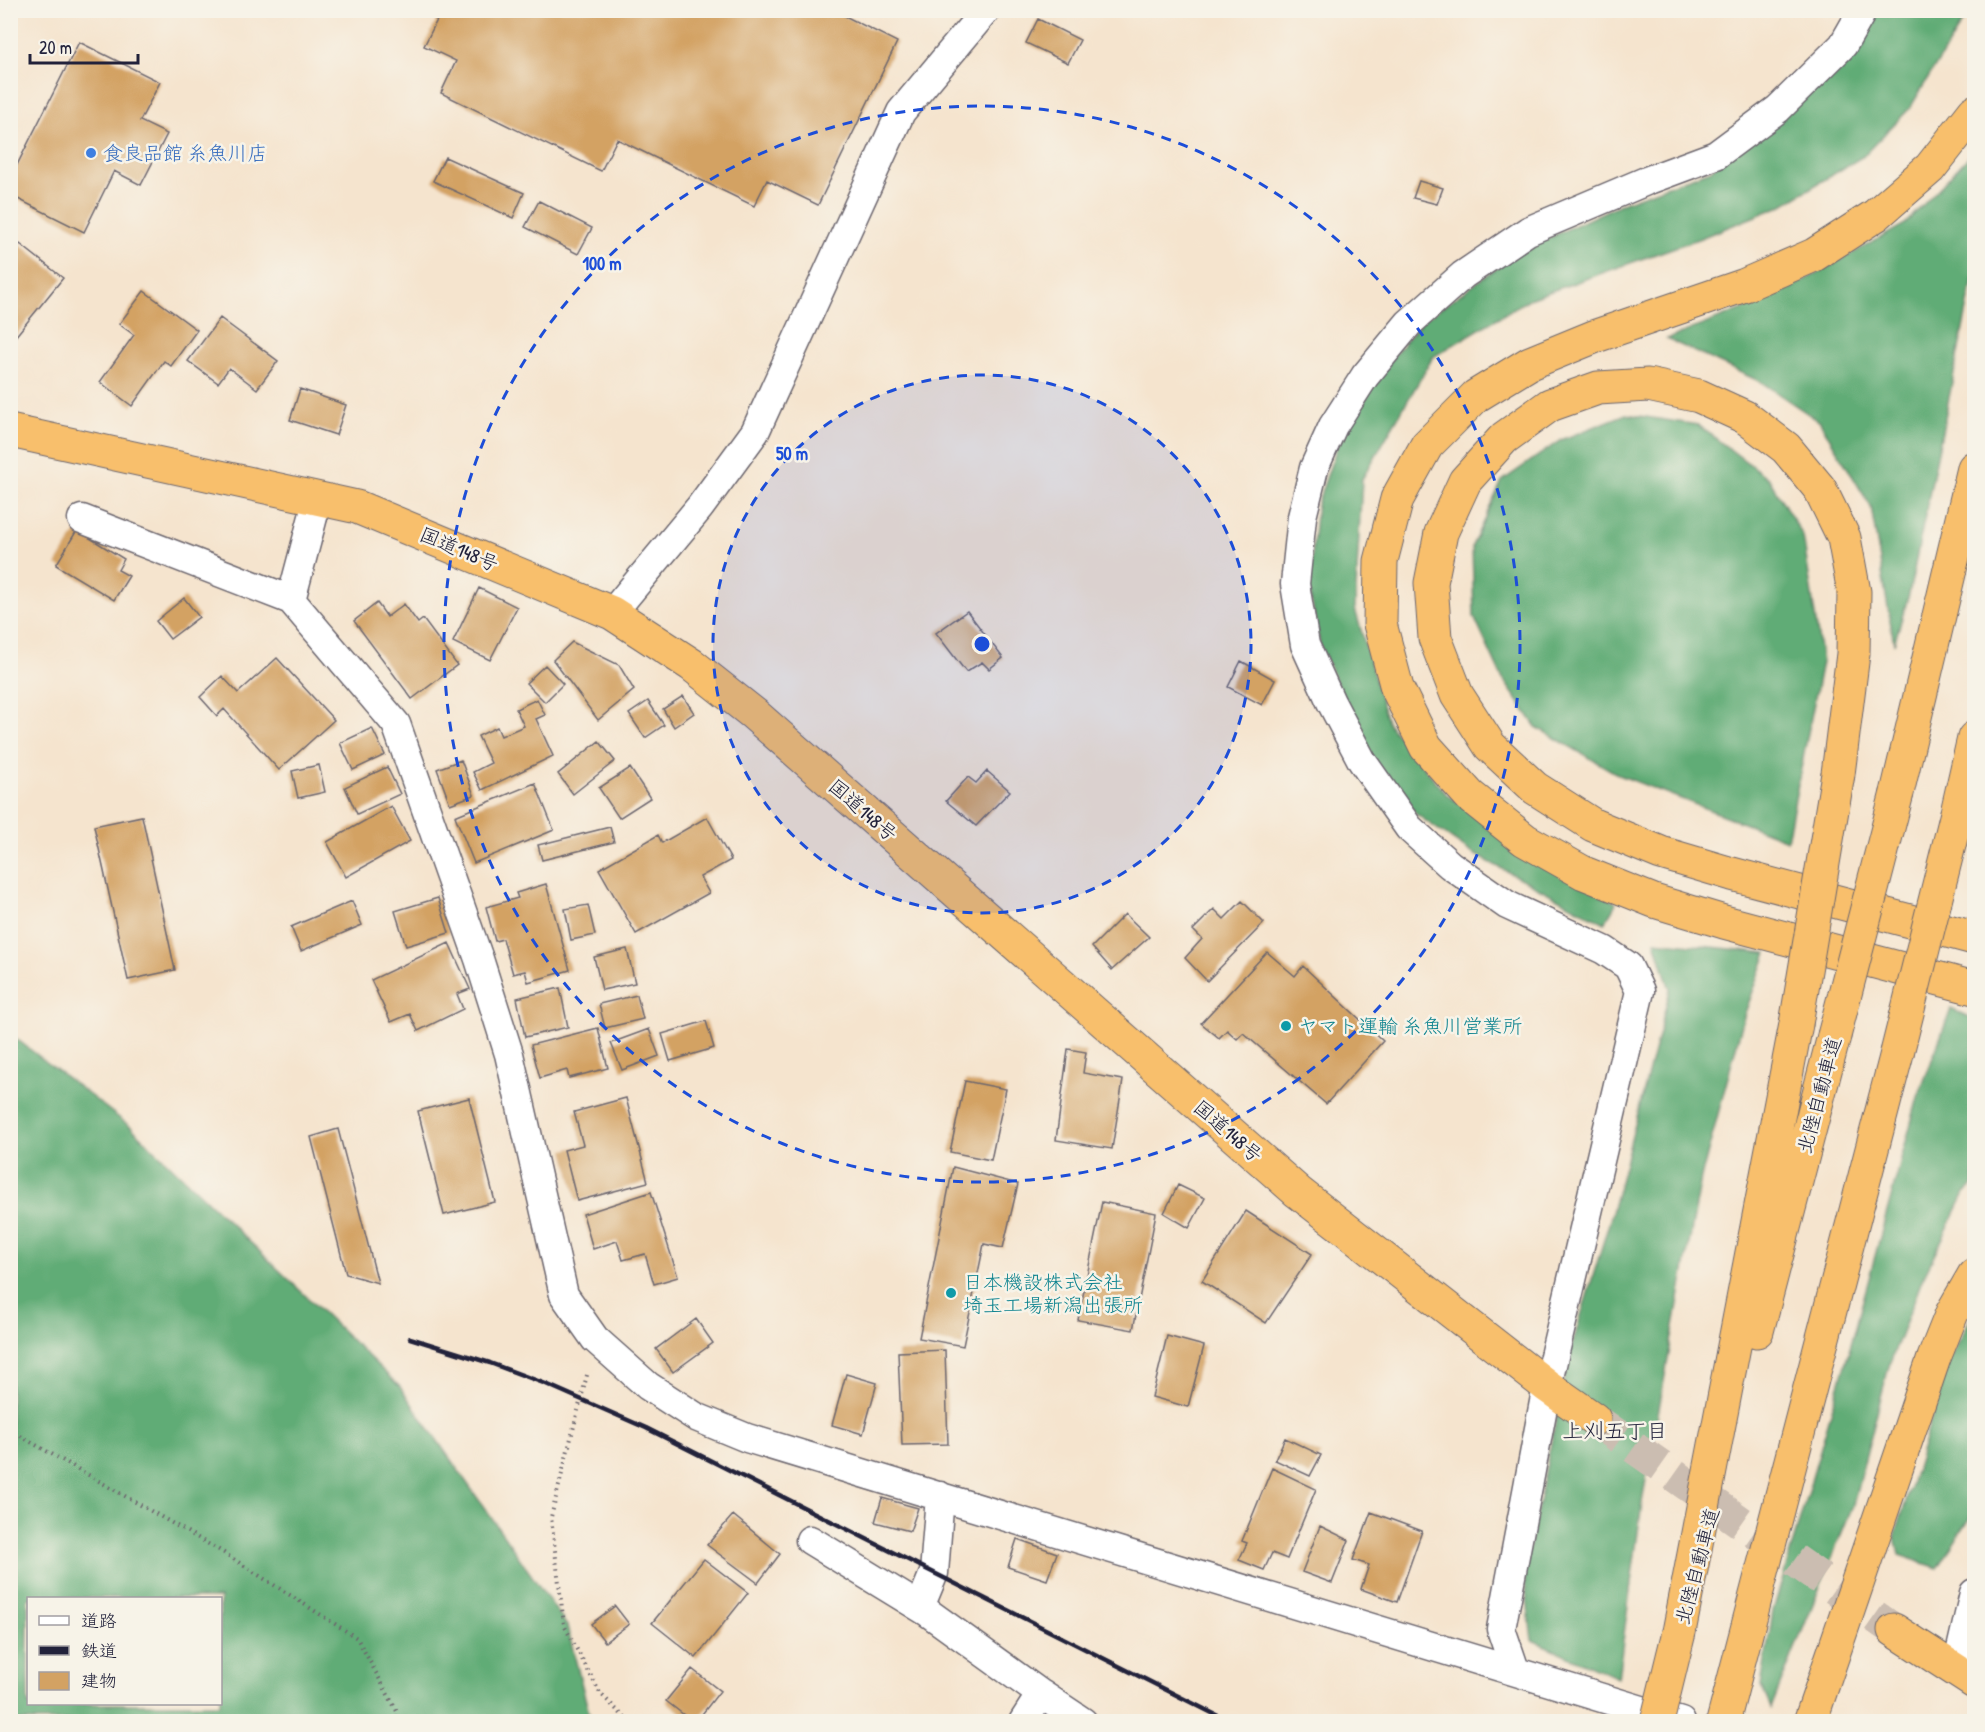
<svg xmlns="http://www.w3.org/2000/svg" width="1985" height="1732" font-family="'Patrick Hand','Klee One',sans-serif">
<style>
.forest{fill:#60ac76;stroke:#416758;stroke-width:1.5;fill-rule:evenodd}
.building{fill:#d3a263}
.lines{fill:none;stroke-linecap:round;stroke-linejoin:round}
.highway-tunnel{stroke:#cbbdb1;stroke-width:33;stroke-dasharray:33 16;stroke-linecap:butt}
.street-casing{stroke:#6c666e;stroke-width:31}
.highway-casing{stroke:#6c666e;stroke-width:35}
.path{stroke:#6c666e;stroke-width:4;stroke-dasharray:1.5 4.5;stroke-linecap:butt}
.street{stroke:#fff;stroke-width:28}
.highway{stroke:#f8bf6c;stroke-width:33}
.rail{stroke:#22223b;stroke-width:4.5}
.highway-bridge-casing{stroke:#6c666e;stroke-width:35;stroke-linecap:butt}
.highway-bridge{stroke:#f8bf6c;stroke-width:33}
.ring{fill:none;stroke:#1d4ed8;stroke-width:3;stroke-dasharray:10 8}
.shop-dot{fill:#3f7fe0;stroke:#f7f3e8;stroke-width:2}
.culture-dot{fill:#0f9aa8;stroke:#f7f3e8;stroke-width:2}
.labels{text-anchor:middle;stroke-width:5;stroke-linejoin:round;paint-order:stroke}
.shop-label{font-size:20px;fill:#366cbe;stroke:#f7f3e8;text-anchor:start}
.street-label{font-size:20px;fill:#22223b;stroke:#f7f3e8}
.culture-label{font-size:20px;fill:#0d838f;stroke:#f7f3e8;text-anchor:start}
.neighbourhood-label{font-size:21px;fill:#22223b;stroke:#f7f3e8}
.centre{fill:#1d4ed8;stroke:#f7f3e8;stroke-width:3}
.ring-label{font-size:18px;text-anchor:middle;font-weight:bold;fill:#1d4ed8;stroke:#f7f3e8;stroke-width:5;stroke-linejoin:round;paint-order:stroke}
</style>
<rect width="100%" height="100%" fill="#f7f3e8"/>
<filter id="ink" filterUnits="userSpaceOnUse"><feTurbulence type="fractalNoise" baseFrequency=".0167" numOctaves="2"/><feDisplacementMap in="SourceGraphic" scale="12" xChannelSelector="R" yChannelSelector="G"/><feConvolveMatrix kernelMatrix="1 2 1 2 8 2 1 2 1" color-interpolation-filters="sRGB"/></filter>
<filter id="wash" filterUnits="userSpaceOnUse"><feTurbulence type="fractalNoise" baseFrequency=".008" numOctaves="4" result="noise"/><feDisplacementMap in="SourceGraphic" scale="24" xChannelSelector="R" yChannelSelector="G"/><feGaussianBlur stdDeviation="1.35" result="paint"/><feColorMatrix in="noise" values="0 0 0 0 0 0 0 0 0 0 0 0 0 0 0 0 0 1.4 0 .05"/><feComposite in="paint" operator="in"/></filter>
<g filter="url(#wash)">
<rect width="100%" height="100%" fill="#f5e4ce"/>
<path class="forest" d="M1876,11H1969L1910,108L1862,157L1781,206L1698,239L1529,299L1433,357L1362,479L1355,609L1387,722L1448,796L1616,903L1605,923L1472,853L1416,814L1367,752L1320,646L1309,588L1317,504L1338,444L1387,364L1421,322L1521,251L1627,201L1711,170Z
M1974,151V275L1909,594L1894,644L1871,507L1820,422L1761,382L1667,339L1778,295L1905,224Z
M1626,414L1698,425L1769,479L1803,536L1822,662L1787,840L1619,775L1536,727L1502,678L1474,617L1472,546L1502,481L1561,440Z
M1655,941L1767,953L1745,1013L1701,1178L1643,1496L1618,1678L1532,1640L1524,1575L1569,1355L1610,1220L1670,990Z
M1951,1009L1974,1019V1185L1965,1193L1922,1280L1889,1366L1853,1505L1771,1708L1761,1686L1773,1611L1852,1341L1918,1097Z
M10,1034L131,1127L400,1387L567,1626L591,1721H11ZM220,1598V1704H28V1598Z
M1974,1312V1484L1971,1516L1938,1568L1899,1555L1895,1537L1949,1361Z"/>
<g id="blocks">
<path class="building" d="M417,10H833L897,42L818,205L767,180L754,206L617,139L601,171L441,93L456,61L424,46L437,20Z
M1038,19L1080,40L1068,63L1026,43Z
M79,42L160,82L140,121L167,134L141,185L114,171L84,232L10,195V179Z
M445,157L524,193L513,218L433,181Z
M1419,181L1443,188L1437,204L1413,198Z
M539,201L592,228L578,254L525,227Z
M20,244L63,278L15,337L10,334V256Z
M144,291L197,330L171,366L164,361L132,406L100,382L134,335L119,324Z
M220,318L278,361L257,389L229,368L218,383L188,361Z
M300,389L346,405L336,435L290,420Z
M77,530L124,559L118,570L129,576L114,600L56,565Z
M479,588L517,607L490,660L453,642Z
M184,598L199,617L170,639L156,621Z
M377,603L387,617L404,604L418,623L423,619L457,665L412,699L354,621Z
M967,611L1003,658L989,669L982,662L966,672L936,633Z
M572,642L619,665L634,690L598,720L553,660Z
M277,658L334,720L279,770L224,709L217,716L200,697L222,676L238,693Z
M1241,661L1275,680L1262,705L1228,687Z
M545,665L563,684L545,702L526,683Z
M683,696L694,713L674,727L663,709Z
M537,699L545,715L536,719L553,756L482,790L473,772L491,763L478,736L497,727L501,736L524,726L516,709Z
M648,701L664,725L645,738L629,714Z
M372,728L385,755L353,770L340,743Z
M599,741L615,761L573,794L558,774Z
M461,760L474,795L450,804L437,769Z
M319,765L325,792L298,798L292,771Z
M387,767L400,794L357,814L345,787Z
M630,768L650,798L619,818L599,788Z
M987,771L1010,791L976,826L946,801L968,777L976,783Z
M535,783L554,830L474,863L455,816Z
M391,806L410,841L346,877L327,842Z
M142,816L175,970L128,980L94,826Z
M707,817L731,860L700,877L709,893L636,934L599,869L658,835L662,843Z
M610,827L614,842L542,860L538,845Z
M546,884L570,970L528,982L525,971L513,974L503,939L495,941L486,907L518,898L516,893Z
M438,898L449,933L406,946L395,911Z
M352,901L362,925L301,951L291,927Z
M1242,901L1264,923L1207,981L1185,958L1202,939L1193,930L1214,909L1224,919Z
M588,905L595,935L571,940L565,909Z
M1125,914L1149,937L1112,970L1092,947Z
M449,943L470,989L457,994L463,1009L418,1031L410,1014L391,1022L371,980Z
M627,949L635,983L602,990L594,957Z
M1267,952L1295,976L1303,966L1383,1041L1326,1104L1243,1033L1237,1039L1227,1030L1219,1038L1201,1023Z
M560,988L568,1027L525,1037L517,998Z
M637,995L643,1019L605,1028L599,1004Z
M706,1021L714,1048L670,1061L662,1034Z
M598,1028L608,1068L569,1078L567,1070L540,1078L531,1045Z
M649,1029L659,1056L622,1070L611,1043Z
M1068,1049L1086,1052L1083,1073L1123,1080L1112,1149L1056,1140Z
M965,1081L1006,1089L991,1160L950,1152Z
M469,1098L495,1202L444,1215L418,1111Z
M626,1098L648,1182L577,1201L564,1150L583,1145L574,1112Z
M338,1129L378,1283L346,1274L311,1137Z
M953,1167L1018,1184L1003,1248L984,1244L963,1346L919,1338Z
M1178,1185L1205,1198L1189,1228L1164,1213Z
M651,1192L678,1277L654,1284L645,1254L623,1260L617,1241L593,1249L583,1214Z
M1102,1202L1156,1213L1133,1330L1078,1320Z
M1246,1211L1312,1254L1266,1323L1202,1281Z
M696,1319L713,1343L673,1372L656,1349Z
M1167,1336L1204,1346L1188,1407L1152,1397Z
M945,1350L948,1444L902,1445L898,1352Z
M846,1374L877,1383L863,1434L832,1425Z
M1285,1438L1321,1455L1310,1476L1275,1460Z
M1272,1468L1316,1489L1287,1559L1272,1553L1264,1570L1239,1560L1247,1543L1242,1541Z
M882,1498L918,1508L910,1531L875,1522Z
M1371,1512L1422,1531L1397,1602L1361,1589L1369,1565L1353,1560Z
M733,1515L780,1554L758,1583L707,1545Z
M1320,1526L1349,1540L1332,1583L1302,1572Z
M1017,1539L1057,1553L1047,1580L1008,1567Z
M704,1559L748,1593L696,1658L652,1623Z
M615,1606L629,1624L605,1642L591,1624Z
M692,1669L720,1691L696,1722H693L666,1701Z"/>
</g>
</g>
<g filter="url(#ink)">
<use href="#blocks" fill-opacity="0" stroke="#6c666e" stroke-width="1.5"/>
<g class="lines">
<path class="highway-tunnel" d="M1594,1419L1894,1630"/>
<defs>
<path id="street" d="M318,498L291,600L396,724L479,959L509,1054L564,1295L595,1339L648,1386L696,1417L747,1438L1681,1722
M82,519L291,600
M612,613L700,507L755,432L901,112L986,10
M810,1540L926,1611L1041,1694
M920,1607L934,1573L940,1496
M1515,1670L1501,1629L1547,1386L1640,991L1628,966L1604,950L1507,905L1450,865L1409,828L1362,761L1331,702L1305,645L1295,584L1302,517L1314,468L1333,426L1365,376L1409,323L1463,275L1528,231L1646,181L1716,155L1778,109L1843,45L1863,10
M1956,1671L1974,1593
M1023,1722L1041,1694L1083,1722"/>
<path id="highway" d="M1974,112L1930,168L1876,215L1814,255L1745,285L1596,336L1530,363L1476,396L1427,445L1397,499L1381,561L1380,624L1397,688L1426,747L1470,796L1525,840L1584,873L1654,901L1724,922L1974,988
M10,431L357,507L612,613L692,665L754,714L1298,1192L1547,1386L1594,1419
M1838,774L1853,654L1854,592L1844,538L1820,489L1786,448L1745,417L1699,396L1648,385L1598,388L1550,405L1504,438L1465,481L1441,533L1431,583L1435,638L1457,695L1490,746L1535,788L1593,825L1661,853L1732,874L1974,938
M1897,793L1974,468
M1957,813L1974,738
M1757,1331L1834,1036
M1894,1630L1974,1682
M1679,1632L1796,1024
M1723,1722L1897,1053
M1810,1722L1934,1358L1952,1313L1974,1275"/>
</defs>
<use href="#street" class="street-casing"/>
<use href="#highway" class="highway-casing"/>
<path class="path" d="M587,1375L551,1517L564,1625L600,1693L629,1722
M10,1430L224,1553L357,1638L398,1713L397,1722"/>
<use href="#street" class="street"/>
<use href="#highway" class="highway"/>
<path class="rail" d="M410,1338L490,1363L546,1384L646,1428L1230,1722"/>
<defs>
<path id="highway-bridge" d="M1796,1024L1838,774
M1834,1036L1897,793
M1897,1053L1957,813
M1657,1722L1679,1632"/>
</defs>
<use href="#highway-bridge" class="highway-bridge-casing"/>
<use href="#highway-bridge" class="highway-bridge"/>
</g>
</g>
<circle cx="982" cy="644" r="269" fill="#1d4ed8" fill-opacity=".12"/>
<g class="ring">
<circle cx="982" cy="644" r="269"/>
<circle cx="982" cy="644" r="538"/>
</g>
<circle class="shop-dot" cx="91" cy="153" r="6"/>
<g class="culture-dot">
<circle cx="1286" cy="1026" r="6"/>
<circle cx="951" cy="1293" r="6"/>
</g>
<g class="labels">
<g class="shop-label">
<text x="103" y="160">食良品館 糸魚川店</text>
</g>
<g class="street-label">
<text transform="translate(459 549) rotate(23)" y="7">国道148号</text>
<text transform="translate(863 810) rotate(41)" y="7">国道148号</text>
<text transform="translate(1819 1095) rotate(-75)" y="7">北陸自動車道</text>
<text transform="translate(1228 1131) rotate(41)" y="7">国道148号</text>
<text transform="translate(1697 1566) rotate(-75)" y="7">北陸自動車道</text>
</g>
<g class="culture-label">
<text x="1298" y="1033">ヤマト運輸 糸魚川営業所</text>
<text x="963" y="1289">日本機設株式会社<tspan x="963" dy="23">埼玉工場新潟出張所</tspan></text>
</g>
<g class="neighbourhood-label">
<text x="1615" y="1438">上刈五丁目</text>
</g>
</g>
<circle cx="982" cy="644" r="9" class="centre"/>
<g class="ring-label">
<text x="602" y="270">100 m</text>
<text x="792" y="460">50 m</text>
</g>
<rect width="1985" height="1732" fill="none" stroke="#f7f3e8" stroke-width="36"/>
<rect x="27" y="1597" width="195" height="108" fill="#f7f3e8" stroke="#a29fa3" stroke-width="1.5"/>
<rect x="39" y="1616" width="30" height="9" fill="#ffffff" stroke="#a29fa3" stroke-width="1.5"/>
<text x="81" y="1627" font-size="18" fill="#22223b">道路</text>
<rect x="39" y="1646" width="30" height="9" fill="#22223b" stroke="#a29fa3" stroke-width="1.5"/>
<text x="81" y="1657" font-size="18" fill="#22223b">鉄道</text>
<rect x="39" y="1672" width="30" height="18" fill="#d3a263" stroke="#a29fa3" stroke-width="1.5"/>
<text x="81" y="1687" font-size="18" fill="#22223b">建物</text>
<path d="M30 54v9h108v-9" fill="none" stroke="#22223b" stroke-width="3"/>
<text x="39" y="54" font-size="18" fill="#22223b" stroke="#f7f3e8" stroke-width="4.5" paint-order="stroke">20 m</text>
</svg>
